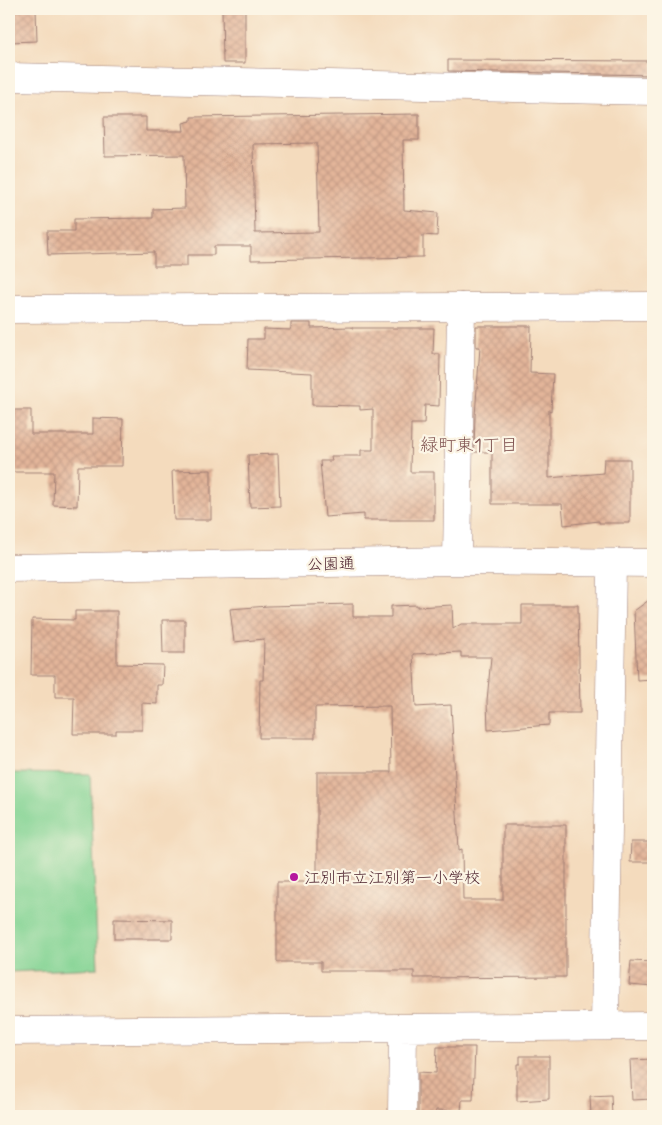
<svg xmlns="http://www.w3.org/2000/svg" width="662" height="1125" font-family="Mynerve,'Klee One',sans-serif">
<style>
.green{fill:#82d393;stroke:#66795f}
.building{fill:url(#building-cross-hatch);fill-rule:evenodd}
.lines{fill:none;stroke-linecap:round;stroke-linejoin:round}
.minor-casing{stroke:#9f7d74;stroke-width:29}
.minor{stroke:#fff;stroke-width:28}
.poi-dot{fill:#b5179e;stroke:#fcf5e5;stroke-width:2}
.labels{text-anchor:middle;stroke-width:4.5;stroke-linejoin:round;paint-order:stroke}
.street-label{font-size:16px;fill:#4a1f2b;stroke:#fcf5e5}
.poi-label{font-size:16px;fill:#4a1f2b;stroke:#fcf5e5;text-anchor:start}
.neighbourhood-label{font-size:18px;fill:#805452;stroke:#fcf5e5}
</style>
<defs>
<pattern id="building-cross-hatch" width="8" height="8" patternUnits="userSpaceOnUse" patternTransform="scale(1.25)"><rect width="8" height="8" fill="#e3b59a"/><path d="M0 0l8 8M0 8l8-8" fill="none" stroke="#c49b85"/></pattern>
</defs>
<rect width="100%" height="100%" fill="#fcf5e5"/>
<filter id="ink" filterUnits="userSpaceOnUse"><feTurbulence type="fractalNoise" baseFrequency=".02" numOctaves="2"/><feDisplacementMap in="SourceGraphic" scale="10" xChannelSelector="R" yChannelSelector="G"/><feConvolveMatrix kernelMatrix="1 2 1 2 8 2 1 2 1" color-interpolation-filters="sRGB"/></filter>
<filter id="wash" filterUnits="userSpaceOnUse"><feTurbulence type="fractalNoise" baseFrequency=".0096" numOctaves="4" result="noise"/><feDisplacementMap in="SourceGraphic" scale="20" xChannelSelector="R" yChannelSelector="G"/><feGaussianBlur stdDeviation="1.12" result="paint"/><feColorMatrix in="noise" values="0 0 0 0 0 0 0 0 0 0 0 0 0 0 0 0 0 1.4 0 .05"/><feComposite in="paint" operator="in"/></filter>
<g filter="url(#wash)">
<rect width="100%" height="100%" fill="#f4dbbd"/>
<path class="green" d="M9,773L90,774L98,968L9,972Z"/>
<g id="blocks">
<path class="building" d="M9,9H36L37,41L9,42Z
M222,9H245V63H223Z
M448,60L653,61V75L448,71Z
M419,114V140H403L404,210L438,213L437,236L423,235V257L251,260V246H214V255H187V266H154V252L48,255L47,231H74V219L153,218V209L185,208L184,155L105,156L104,117H146V131H184L183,123L191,121V117ZM317,143L319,232L255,233L253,144Z
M291,323H311V328L352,327V328H434L433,354H440L439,406L425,405L424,424H411L410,472H434V520H364V514L325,517L320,461H332L331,456H361V450H373V409L360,410V406L312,405V373L247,370L248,339H264V329L291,330Z
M476,326H531L530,373L553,374L551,411L549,410V478L603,473L604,459H630V523H599V521L564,525L562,504H492V452H474L475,416L480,347H476Z
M9,410H31V434H93V418L123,419L122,466H78L77,506L53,505L54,472H9Z
M278,454L280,506L250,507L248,455Z
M211,470V520H174L172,471Z
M653,597V679L637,680L634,611Z
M353,604V617H391V606L417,605V607L452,605L453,629L461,624H522V605H578L580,713H549V725L488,730L487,701L491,657H461V652L413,654L416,707L451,705L459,850L462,849L463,900H503V825H566V977L414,978V971H321V962H277V882H317V772H391L390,706L315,707V738H259L260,680H263L264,639L234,642L230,609L268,606Z
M75,611H117V664L163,665L162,685H157V704L142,703V730H116V734H73L74,697H55V675H31L32,619L75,620Z
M162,620H185V653H163Z
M631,842H653V862H630Z
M114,919L172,920V939H114Z
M631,961L653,962V987L629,985Z
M437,1047H475L473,1100H462L461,1111L436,1110L435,1116H418V1072L436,1073Z
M520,1056H549V1099L517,1101V1064H520Z
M653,1059V1099L632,1100L630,1060Z
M611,1095L612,1116H591L590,1096Z"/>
</g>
</g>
<g filter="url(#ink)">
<use href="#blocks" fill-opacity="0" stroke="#9f7d74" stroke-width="1"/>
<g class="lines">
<defs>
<path id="minor" d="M9,77L653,91
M9,309L653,306
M457,561L461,307
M9,568L457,561L653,563
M605,1026L612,563
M9,1031L653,1026
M402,1116L403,1028"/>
</defs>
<use href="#minor" class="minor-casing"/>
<use href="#minor" class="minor"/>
</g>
</g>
<circle class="poi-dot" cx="294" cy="877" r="5"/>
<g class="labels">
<g class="street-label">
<text transform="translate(331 563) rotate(-1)" y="6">公園通</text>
</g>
<g class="poi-label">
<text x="304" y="883">江別市立江別第一小学校</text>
</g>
<g class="neighbourhood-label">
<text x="469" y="451">緑町東1丁目</text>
</g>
</g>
<rect width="662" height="1125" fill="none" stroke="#fcf5e5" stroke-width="30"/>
</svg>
